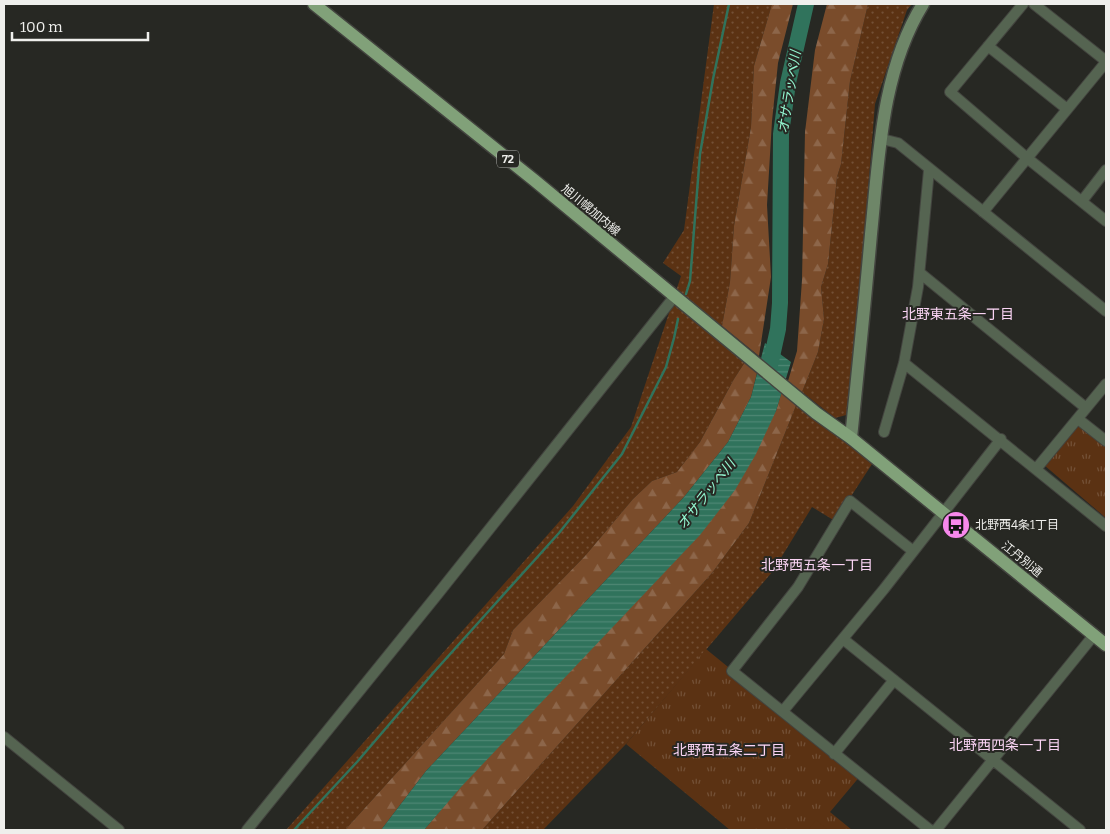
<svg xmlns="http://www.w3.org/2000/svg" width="1110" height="834" font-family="Bitter,'Noto Sans JP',serif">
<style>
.grass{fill:url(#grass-dots)}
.forest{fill:url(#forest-firs)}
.park{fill:url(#park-tufts)}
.pitch{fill:#5b3213}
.water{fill:url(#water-rules)}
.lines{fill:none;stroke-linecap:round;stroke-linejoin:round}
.stream{stroke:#30735c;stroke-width:2.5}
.river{stroke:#30735c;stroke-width:16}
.street-casing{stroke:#43443f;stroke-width:12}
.secondary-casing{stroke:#43443f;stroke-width:15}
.primary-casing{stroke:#43443f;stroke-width:15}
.street{stroke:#556451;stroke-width:10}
.secondary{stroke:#6e8668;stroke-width:12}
.primary{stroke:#81a179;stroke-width:12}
.labels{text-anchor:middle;stroke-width:4;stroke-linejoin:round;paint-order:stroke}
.shield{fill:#272823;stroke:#b3b3b0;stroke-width:1}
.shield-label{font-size:11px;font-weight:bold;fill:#efefec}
.street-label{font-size:12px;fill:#efefec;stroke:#272823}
.poi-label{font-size:12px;fill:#efefec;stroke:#272823;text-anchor:start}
.water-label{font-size:14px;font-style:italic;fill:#94f8d2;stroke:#272823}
.neighbourhood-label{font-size:14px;fill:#fad4f4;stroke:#272823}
</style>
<defs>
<pattern id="grass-dots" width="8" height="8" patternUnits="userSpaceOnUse" patternTransform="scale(1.25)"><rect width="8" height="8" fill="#5b3213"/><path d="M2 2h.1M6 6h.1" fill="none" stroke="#735036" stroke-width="1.8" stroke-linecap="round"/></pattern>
<pattern id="forest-firs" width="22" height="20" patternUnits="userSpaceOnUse" patternTransform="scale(1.25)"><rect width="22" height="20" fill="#7a4c2b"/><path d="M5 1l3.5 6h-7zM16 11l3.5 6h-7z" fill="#8d664a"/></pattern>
<pattern id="park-tufts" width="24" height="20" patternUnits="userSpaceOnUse" patternTransform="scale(1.25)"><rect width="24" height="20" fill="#5b3213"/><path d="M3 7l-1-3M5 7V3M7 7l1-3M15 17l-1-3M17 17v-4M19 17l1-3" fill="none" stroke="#735036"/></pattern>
<pattern id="water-rules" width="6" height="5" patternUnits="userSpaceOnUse" patternTransform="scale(1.25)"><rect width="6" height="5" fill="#30735c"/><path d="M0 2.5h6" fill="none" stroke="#4e8774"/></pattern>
</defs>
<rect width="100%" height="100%" fill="#272823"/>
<path class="grass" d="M714,4H772L754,66L751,127L734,226L730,282L722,326L676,291L681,276L663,263L684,230Z
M868,4H912L907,10L875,104L850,414L835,418L802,392L818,352L824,319L821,287L828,264L837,177L841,164L850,81Z
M674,298L747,359L734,379L700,442L677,472L652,481L633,499L585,556L513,630L504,654L345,830H286L573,506L631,427Z
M797,403L874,461L835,521L812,507L773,571L626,744L543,830H482L712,573L749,523Z"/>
<path class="forest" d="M772,4H793L778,63L772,121L767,205L771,277L759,356L722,326L730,282L734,226L751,127L754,66Z
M827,4H868L850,81L841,164L837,177L828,264L821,287L824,319L818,352L802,392L788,381L797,351L802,280L805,132L815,50Z
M747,359L758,369L751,397L728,442L684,497L426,771L381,830H345L504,654L513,630L585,556L633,499L652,481L677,472L700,442L734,379Z
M782,391L797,403L749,523L712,573L482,830H424L776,411Z"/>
<path class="park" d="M1080,423L1106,446V518L1044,465Z
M706,649L861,775L830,812L852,830H730L626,744Z"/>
<path class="pitch" d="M816,820L828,830H808Z"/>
<path class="water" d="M765,343L791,362L776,411L756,454L735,490L700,535L461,787L424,830H381L426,771L684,497L728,442L751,397Z"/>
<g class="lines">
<path class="stream" d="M686,294L690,281L700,154L713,79L729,4
M294,830L357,762L434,672L559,533L622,454L666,367L674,338L678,319"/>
<path class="river" d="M769,370L778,329L780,303L781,134L788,83L806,4"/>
<defs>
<path id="street" d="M1023,4L950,92L1027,158L1106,221
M1034,4L1106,61
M988,46L1067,109
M882,139L898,143L1106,311
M1082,201L1106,170
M983,212L1106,62
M920,273L1086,408
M904,363L1106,526
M1078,419L1106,441
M884,432L904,363L918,287L929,170
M1036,469L1106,384
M913,551L850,501L798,587L732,671L930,830
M843,639L1080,830
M783,711L884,589L1001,439
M4,737L119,830
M834,754L894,680
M247,830L437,595L674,297
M936,830L1094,635"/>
<path id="secondary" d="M851,438C858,370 865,302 871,234C879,157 881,72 923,4"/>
<path id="primary" d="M314,4L534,180L816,413L851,438L1106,645"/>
</defs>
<use href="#street" class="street-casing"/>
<use href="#secondary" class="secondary-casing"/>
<use href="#primary" class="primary-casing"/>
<use href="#street" class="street"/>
<use href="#secondary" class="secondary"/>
<use href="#primary" class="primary"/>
</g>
<defs>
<symbol id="bus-disc" viewBox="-11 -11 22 22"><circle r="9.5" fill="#f788ec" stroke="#272823"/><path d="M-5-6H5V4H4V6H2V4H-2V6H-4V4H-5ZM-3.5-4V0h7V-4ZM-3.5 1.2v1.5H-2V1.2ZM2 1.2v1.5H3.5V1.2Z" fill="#111"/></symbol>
</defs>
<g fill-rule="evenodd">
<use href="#bus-disc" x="940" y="509" width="32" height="32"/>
</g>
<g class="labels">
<rect class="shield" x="497" y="150.5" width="22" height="17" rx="4"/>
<g class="shield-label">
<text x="508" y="163">72</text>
</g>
<g class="street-label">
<text transform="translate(591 210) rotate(40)" y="4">旭川幌加内線</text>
<text transform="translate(1022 559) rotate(39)" y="4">江丹別通</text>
</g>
<g class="poi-label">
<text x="975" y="529">北野西4条1丁目</text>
</g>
<g class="water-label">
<text transform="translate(789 92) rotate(-81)" y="5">オサラッペ川</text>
<text transform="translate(706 494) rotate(-52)" y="5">オサラッペ川</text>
</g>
<g class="neighbourhood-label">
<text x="958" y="319">北野東五条一丁目</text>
<text x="817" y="570">北野西五条一丁目</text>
<text x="1005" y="750">北野西四条一丁目</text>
<text x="729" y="755">北野西五条二丁目</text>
</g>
</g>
<rect width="1110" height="834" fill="none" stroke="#efefec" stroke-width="10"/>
<path d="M12 32v8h136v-8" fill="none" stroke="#efefec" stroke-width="2.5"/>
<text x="20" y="32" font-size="15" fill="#efefec" stroke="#272823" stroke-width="4" paint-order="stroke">100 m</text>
</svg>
